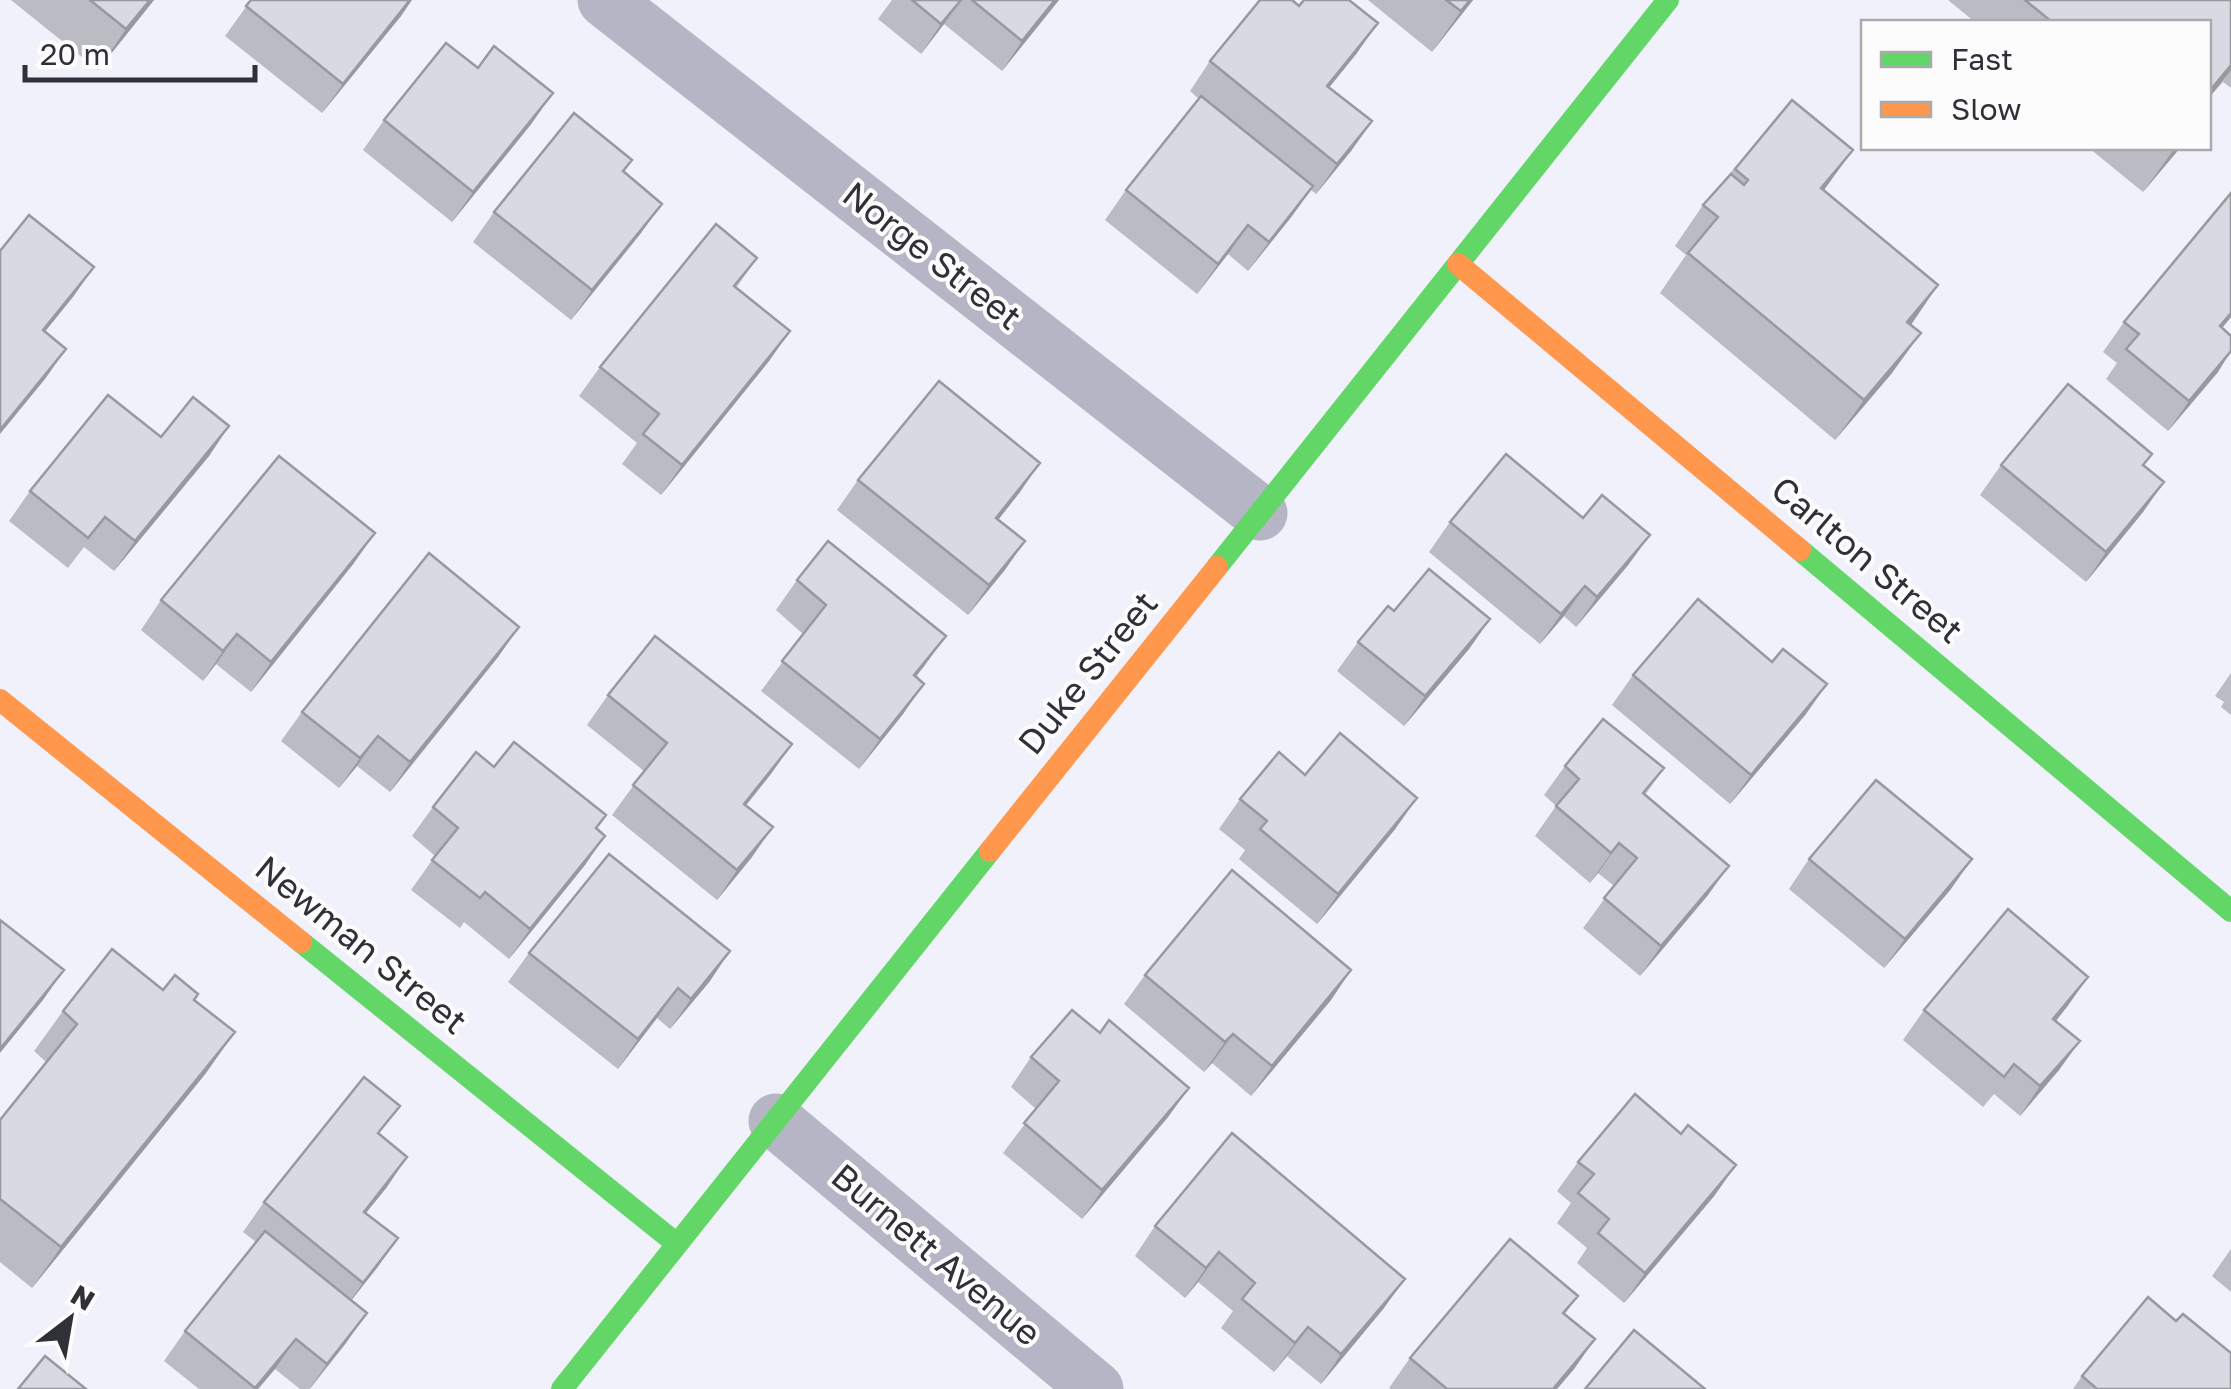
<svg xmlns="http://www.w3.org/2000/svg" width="2231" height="1389" font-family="'Golos Text',sans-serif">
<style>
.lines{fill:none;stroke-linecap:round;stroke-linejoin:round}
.street{stroke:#b6b5c5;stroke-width:55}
.fast{stroke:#63d668;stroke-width:22}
.slow{stroke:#ff974d;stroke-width:22}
.wall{fill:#bbbbc3}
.shaded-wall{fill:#98989f}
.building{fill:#d9d9e3;stroke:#98989f;stroke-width:2.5}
.labels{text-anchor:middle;stroke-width:8;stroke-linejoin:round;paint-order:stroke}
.street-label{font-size:35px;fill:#303038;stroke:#fcfcfc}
</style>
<rect width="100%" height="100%" fill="#f1f1fb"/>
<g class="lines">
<path class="street" d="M605,0L1260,513
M776,1121L1096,1389"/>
<path class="fast" d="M1800,550L2231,911
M1217,567L1668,0
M301,942L677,1244
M562,1389L990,851"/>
<path class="slow" d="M1458,264L1800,550
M0,700L301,942
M990,851L1217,567"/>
</g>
<path class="wall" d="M11,0H154L98,70Z
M251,0L401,16L322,113L225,36Z
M892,0H1059L1002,71L944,24L921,54L878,19Z
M1368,0H1473L1432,52Z
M1948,0H2231V88L2223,82L2208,99V22H1975Z
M1357,53L1329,87L1372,122L1351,151L1316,194L1311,190L1292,216L1248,271L1228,254L1197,294L1105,220L1126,190L1199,99L1190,91L1210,61Z
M1792,100L1824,190L1938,285L1911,325L1892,373L1835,440L1660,293L1686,255L1675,246L1703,205Z
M384,120L532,123L452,222L363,150Z
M2089,148H2180L2143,192Z
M632,160L624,172L641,233L571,320L473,242L494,212Z
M757,258L736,288L790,331L769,361L661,495L622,464L637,443L579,396L600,367Z
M2231,317L2222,328L2218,372L2168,431L2106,379L2117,363L2103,352L2124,322Z
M229,426L209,456L114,571L84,547L68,568L9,521L30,491L161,437Z
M2001,465L2144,466L2164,482L2143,512L2086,582L1980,495Z
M858,480L1020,492L998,520L1025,541L1004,571L968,615L837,510Z
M1583,518L1629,564L1576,627L1564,616L1540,644L1429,552L1450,522Z
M354,563L251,692L216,664L203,681L141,630L161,600Z
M797,580L925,665L916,677L903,714L859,769L761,691L803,634L776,610Z
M1394,611L1490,619L1469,649L1404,726L1337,671L1358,642Z
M519,627L498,657L390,792L357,766L339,788L281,741L302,712Z
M1772,662L1806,714L1730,804L1612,705L1633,675Z
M2231,673V715L2221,707L2224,702L2215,696Z
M608,695L792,744L746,805L752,857L717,900L612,815L644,771L587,725Z
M1565,766L1664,768L1645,795L1708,895L1640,976L1583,928L1614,886L1598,873L1590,883L1535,836L1556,806L1544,795Z
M494,767L596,829L585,865L509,959L464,922L460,928L411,890L435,856L412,836L433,807Z
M1305,775L1396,828L1317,924L1239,859L1245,850L1219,829L1240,799Z
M1809,859L1951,889L1884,968L1789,889Z
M529,953L710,981L670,1029L657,1018L618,1069L508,982Z
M1351,970L1331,1000L1251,1096L1212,1063L1204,1072L1124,1004L1145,975Z
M2088,977L2056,1021L2059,1070L2020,1116L1994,1094L1983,1107L1903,1040L1924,1010Z
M163,990L206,1073L32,1288L0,1262V1120L46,1062L34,1051L63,1011Z
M1100,1033L1189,1088L1168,1117L1082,1219L1003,1153L1036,1109L1011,1087L1031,1057Z
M1578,1162L1715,1195L1624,1303L1577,1263L1587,1248L1557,1223L1571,1203L1557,1191Z
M387,1187L366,1213L398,1238L351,1301L346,1343L310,1389H300L275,1369L258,1389H199L164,1361L185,1331L256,1242L243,1232L264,1202Z
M1155,1226L1384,1308L1321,1384L1287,1356L1274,1372L1221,1328L1233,1311L1198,1282L1185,1298L1135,1256Z
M2231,1249V1292L2212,1276Z
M1578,1296L1565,1314L1595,1339L1574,1369L1557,1389H1391L1389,1388L1410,1358Z
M2176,1321L2231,1389H2073L2082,1376Z"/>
<path class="shaded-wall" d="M150,0H154L98,70L126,29Z
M410,0H412L401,16L322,113L343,84Z
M961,0L944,24L921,54L941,24Z
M1055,0H1059L1002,71L1022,41Z
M1470,0H1473L1432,52L1461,11Z
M1378,23L1357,53L1307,115L1327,86Z
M2231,65V70L2208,99V93Z
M553,93L532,123L452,222L473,192Z
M1372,121L1351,151L1316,194L1337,164Z
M2175,148H2180L2143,192Z
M1853,150L1824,190L1821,188Z
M1313,186L1292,216L1248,271L1269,242Z
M662,204L641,233L571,320L592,290Z
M1248,225L1228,254L1197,294L1218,264Z
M94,267L73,297L22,360L43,330Z
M1938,285L1910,326L1907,322Z
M2231,313V317L2199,356L2220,326Z
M790,331L769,361L661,495L682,465Z
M1921,333L1892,373L1835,440L1864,400Z
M66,349L45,379L0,434V430Z
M2231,351L2218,372L2168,431L2189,401Z
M229,426L209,456L114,571L135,541Z
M1040,463L1020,492L976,548L996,518Z
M2164,482L2143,512L2086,582L2106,552Z
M375,533L354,563L251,692L271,662Z
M1650,535L1629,564L1576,627L1597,597Z
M1025,541L1004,571L968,615L989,585Z
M1585,586L1564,616L1540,644L1561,614Z
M1490,619L1469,649L1404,726L1425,696Z
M519,627L498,657L390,792L410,762Z
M237,634L216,664L203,681L223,651Z
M946,636L925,665L893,704L914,675Z
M924,684L903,714L859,769L880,739Z
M1827,684L1806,714L1730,804L1751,775Z
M378,736L357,766L339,788L360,758Z
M792,744L771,774L723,834L744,804Z
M1417,798L1396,828L1317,924L1338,894Z
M773,827L752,857L717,900L737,870Z
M605,836L585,865L509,959L530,929Z
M1619,843L1598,873L1590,883L1611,853Z
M1972,859L1951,889L1884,968L1905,939Z
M1729,866L1708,895L1640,976L1661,946Z
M730,951L710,981L670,1029L691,999Z
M64,970L43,1000L0,1053V1049Z
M1351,970L1331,1000L1251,1096L1272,1066Z
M2088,977L2067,1007L2033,1049L2053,1019Z
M678,988L657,1018L618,1069L638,1039Z
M235,1032L206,1073L32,1288L61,1247Z
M1233,1034L1212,1063L1204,1072L1225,1042Z
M2080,1041L2059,1070L2020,1116L2040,1086Z
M1189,1088L1168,1117L1082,1219L1102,1190Z
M407,1157L387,1187L343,1241L364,1212Z
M1736,1165L1715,1195L1624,1303L1645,1273Z
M398,1238L377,1268L342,1312L363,1283Z
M1219,1252L1198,1282L1185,1298L1206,1268Z
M1405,1279L1384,1308L1321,1384L1341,1354Z
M367,1313L346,1343L309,1389L327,1364Z
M1308,1327L1287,1356L1274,1372L1295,1343Z
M296,1339L275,1369L258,1389H255Z
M1595,1339L1574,1369L1557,1389H1553Z"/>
<path class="building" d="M90,0H150L126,29Z
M251,0H410L343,84L246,6Z
M912,0H961L941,24Z
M972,0H1055L1022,41Z
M1260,0H1292L1299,6L1304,0H1349L1378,23L1327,86L1372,121L1337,164L1210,61Z
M1446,0H1470L1461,11Z
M2025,0H2231V65L2208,93V22H2052Z
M446,43L478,68L494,46L553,93L473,192L384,120Z
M1201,96L1313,186L1269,242L1248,225L1218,264L1126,190Z
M1792,100L1853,150L1821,188L1938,285L1907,322L1921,333L1864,400L1688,253L1718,217L1703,205L1731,174L1744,185L1748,180L1735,169Z
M574,113L632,160L623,171L662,204L592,290L494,212Z
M2231,193V313L2220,326L2231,336V351L2189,401L2126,349L2139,334L2124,322Z
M29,215L94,267L43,330L66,349L0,430V251Z
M716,224L757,258L734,286L790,331L682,465L643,434L659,414L600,367Z
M939,381L1040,463L996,518L1025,541L989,585L858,480Z
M2068,384L2152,454L2143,465L2164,482L2106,552L2001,465Z
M108,395L161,437L193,397L229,426L135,541L105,517L88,538L30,491Z
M1506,454L1583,518L1602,495L1650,535L1597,597L1585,586L1561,614L1450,522Z
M279,456L375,533L271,662L237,634L223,651L161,600Z
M828,541L946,636L914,675L924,684L880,739L782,661L826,605L797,580Z
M429,553L519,627L410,762L378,736L360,758L302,712Z
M1429,569L1490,619L1425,696L1358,642L1388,606L1394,611Z
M1698,599L1772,662L1783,649L1827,684L1751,775L1633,675Z
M655,636L792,744L744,804L773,827L737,870L633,785L667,743L608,695Z
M1603,719L1664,768L1643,793L1729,866L1661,946L1604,898L1637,858L1619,843L1611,853L1556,806L1579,779L1565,766Z
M1340,733L1417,798L1338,894L1260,829L1267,821L1240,799L1279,752L1305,775Z
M514,742L606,815L596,828L605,836L530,929L485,892L480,898L432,860L458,828L433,807L476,752L494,767Z
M1876,780L1972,859L1905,939L1809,859Z
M609,854L730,951L691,999L678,988L638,1039L529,953Z
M1232,870L1351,970L1272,1066L1233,1034L1225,1042L1145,975Z
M2008,909L2088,977L2053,1019L2080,1041L2040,1086L2014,1064L2004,1077L1924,1010Z
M0,920L64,970L0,1049Z
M112,949L163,990L175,975L198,994L194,1000L235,1032L61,1247L0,1199V1120L77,1024L63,1011Z
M1072,1010L1100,1033L1109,1020L1189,1088L1102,1190L1024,1123L1059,1081L1031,1057Z
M364,1077L400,1106L378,1133L407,1157L364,1212L398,1238L363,1283L264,1202Z
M1635,1094L1681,1134L1688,1125L1736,1165L1645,1273L1598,1233L1609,1219L1578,1193L1594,1174L1578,1162Z
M1232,1133L1405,1279L1341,1354L1308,1327L1295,1343L1242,1299L1255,1283L1219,1252L1206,1268L1155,1226Z
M265,1231L367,1313L327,1364L296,1339L255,1388L185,1331Z
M1510,1239L1578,1296L1563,1313L1595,1339L1553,1389H1447L1410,1358Z
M2148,1297L2176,1321L2183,1314L2231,1353V1389H2097L2082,1376Z
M1634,1330L1705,1389H1585Z
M45,1356L86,1389H18Z"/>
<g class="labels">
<g class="street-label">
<text transform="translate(932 256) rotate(38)" y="12">Norge Street</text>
<text transform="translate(1867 560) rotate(40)" y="12">Carlton Street</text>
<text transform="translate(1088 673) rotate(-51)" y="12">Duke Street</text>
<text transform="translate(361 945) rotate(39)" y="12">Newman Street</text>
<text transform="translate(936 1255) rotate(40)" y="12">Burnett Avenue</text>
</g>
</g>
<rect x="1861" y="20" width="350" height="130" fill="#fcfcfc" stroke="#aaaaae" stroke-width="2.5"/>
<rect x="1881" y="52" width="50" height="15" fill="#63d668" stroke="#aaaaae" stroke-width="2.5"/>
<text x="1951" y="70" font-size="30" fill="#303038">Fast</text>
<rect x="1881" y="102" width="50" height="15" fill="#ff974d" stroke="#aaaaae" stroke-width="2.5"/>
<text x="1951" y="120" font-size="30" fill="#303038">Slow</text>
<g transform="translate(70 1319) rotate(31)" stroke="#fcfcfc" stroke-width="8" paint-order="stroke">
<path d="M0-8L18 38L0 25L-18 38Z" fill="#303038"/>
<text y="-15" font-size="28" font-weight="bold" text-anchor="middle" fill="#303038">N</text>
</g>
<path d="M25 65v15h230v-15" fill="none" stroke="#303038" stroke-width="5"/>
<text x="40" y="65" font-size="30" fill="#303038" stroke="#fcfcfc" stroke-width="8" paint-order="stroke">20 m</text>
</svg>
